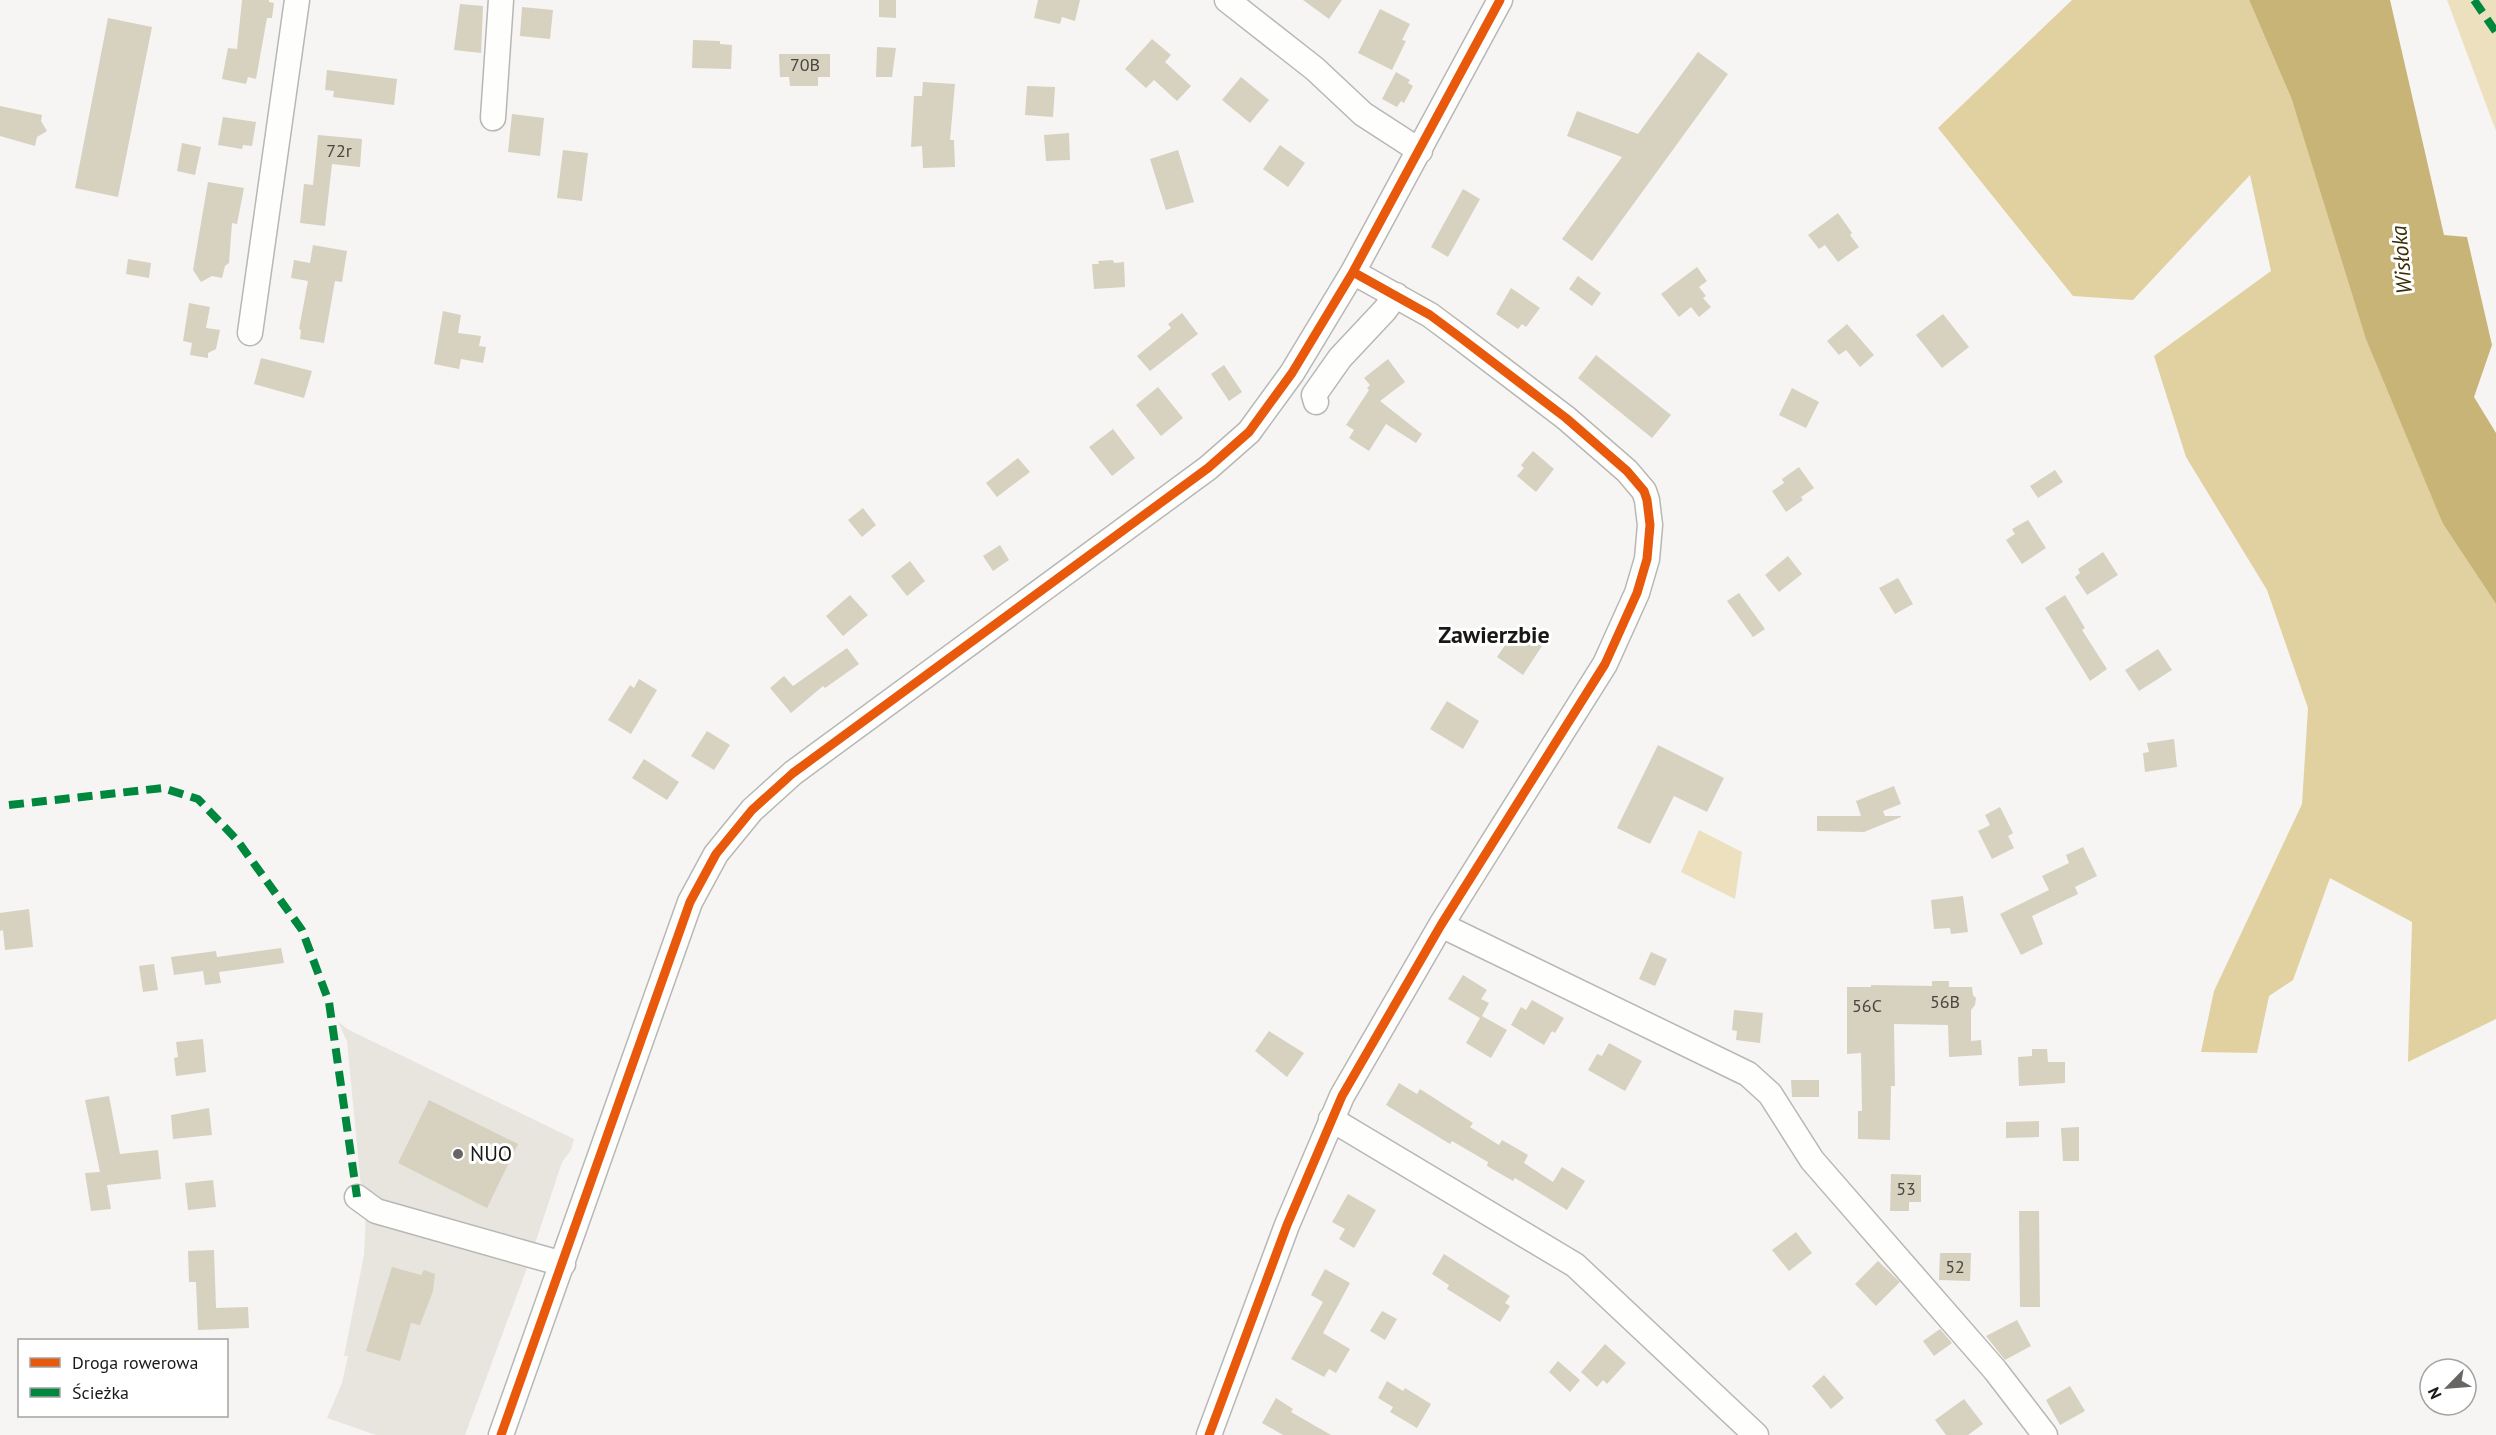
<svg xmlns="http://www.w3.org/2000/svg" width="2496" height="1435" font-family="'PT Sans',sans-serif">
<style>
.built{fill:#e7e5de}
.green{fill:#ede0be}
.forest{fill:#e1d1a0}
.water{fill:#c8b476}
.building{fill:#d7d1bf}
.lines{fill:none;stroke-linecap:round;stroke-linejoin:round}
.minor-casing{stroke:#b7b7b5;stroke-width:27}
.minor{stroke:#fefefd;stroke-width:24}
.quiet{stroke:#00873e;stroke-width:8;stroke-dasharray:15 8;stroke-linecap:butt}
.cycleway-casing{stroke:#fff;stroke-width:13}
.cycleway{stroke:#e8590c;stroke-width:9}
.poi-dot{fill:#676665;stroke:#fff;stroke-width:2}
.labels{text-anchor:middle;stroke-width:6;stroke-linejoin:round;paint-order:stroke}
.number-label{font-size:18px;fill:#494742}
.poi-label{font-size:21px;fill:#1a1918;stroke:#fff;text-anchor:start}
.water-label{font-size:22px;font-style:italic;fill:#392d05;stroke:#fff}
.quarter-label{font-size:24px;font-weight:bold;fill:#1a1918;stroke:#fff}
</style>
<rect width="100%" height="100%" fill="#f6f5f3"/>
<path class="built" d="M338,1022L349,1030L574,1139L571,1150L562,1162L527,1268L465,1435H376L327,1418L342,1383L348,1356H344L364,1255L366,1211L363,1208L347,1041Z"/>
<path class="green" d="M2447,0H2496V131Z
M1699,830L1742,852L1735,899L1681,872Z"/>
<path class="forest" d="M2072,0H2249L2292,100L2443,524L2496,604V1019L2408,1062L2412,922L2330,878L2293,980L2269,996L2257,1053L2201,1052L2214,991L2302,804L2308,708L2267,590L2186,457L2154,356L2271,271L2250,175L2133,300L2073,296L1938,128Z"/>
<path class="water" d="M2249,0H2390L2444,235L2467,237L2492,345L2474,397L2496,433V604L2443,524L2366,339L2292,100Z"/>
<path class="building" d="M242,0H269V2L274,3L272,18H267L256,79L248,77L246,84L222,79L228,48L237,49Z
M879,0H896V18L879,17Z
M1038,0H1080L1075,21L1062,17L1060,24L1034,18Z
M1303,0H1342L1329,19Z
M460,4L483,6L481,53L454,50Z
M522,7L553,10L550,39L520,36Z
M1380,9L1410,24L1402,40L1406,41L1392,70L1358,53Z
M108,18L152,27L118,197L75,188Z
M1152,39L1171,55L1165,62L1191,86L1177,101L1154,80L1146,88L1125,69Z
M693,40L720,41V44L732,45L731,69L692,68Z
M877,47L896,48L892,77H876Z
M1698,52L1728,74L1592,261L1562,239L1622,157L1567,136L1577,111L1638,134Z
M779,54H830V77H818V86H790L789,77H780Z
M327,70L397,79L394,105L333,97L334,91L325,90Z
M1396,72L1410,80L1408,83L1413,86L1404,103L1401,101L1397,107L1382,99Z
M1241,77L1269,100L1250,123L1222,100Z
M923,82L955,84L950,140H954L955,167L923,168L922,146L911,147L914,96H922Z
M1027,86L1055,87L1053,117L1025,115Z
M0,106L42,115L41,121L47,131L37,137L35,146L0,136Z
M512,114L544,118L540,156L508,152Z
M223,117L256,122L252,146L243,145L242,149L218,145Z
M1069,133L1070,160L1046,161L1044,135Z
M318,135L362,139L360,167L332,164L325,226L300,223L304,184L313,185Z
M182,143L201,147L195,175L177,171Z
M1280,145L1305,163L1288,187L1263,169Z
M563,150L588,153L582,201L557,198Z
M1178,150L1194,202L1166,210L1150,159Z
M208,182L244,188L237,224L232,223L229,263L225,266L222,278L212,276L201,282L193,270Z
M1463,189L1480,199L1448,257L1431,247Z
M1838,213L1852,233L1850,235L1859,247L1838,262L1825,245L1819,249L1808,235Z
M313,245L347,251L342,282L335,281L324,343L300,339L301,330L299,329L308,281L291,278L294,260L310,263Z
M128,259L151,263L149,278L126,274Z
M1113,260L1114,263L1124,262L1125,287L1094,289L1092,264H1099L1098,261Z
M1697,267L1707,281L1699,287L1706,296L1703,298L1711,307L1699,317L1691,307L1679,317L1661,294Z
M1578,276L1601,293L1592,306L1569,289Z
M1511,288L1540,308L1526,327L1522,324L1518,329L1496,314Z
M189,303L210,307L206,328L220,330L216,349L208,353V358L190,355L192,343L183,341Z
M443,311L461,315L458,333L481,336L479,346L486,347L483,363L461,359L459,369L434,364Z
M1182,313L1198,334L1150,371L1137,356L1171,328L1168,324Z
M1943,314L1969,347L1942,368L1916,335Z
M1847,324L1874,355L1860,367L1846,350L1839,355L1827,341Z
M1596,355L1671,415L1652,438L1578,378Z
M261,358L312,371L304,398L254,384Z
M1388,359L1405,382L1380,401L1422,434L1416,443L1386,424L1369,451L1349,438L1354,430L1346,425L1369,390L1367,388L1370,385L1364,378Z
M1224,365L1242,392L1229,401L1211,374Z
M1158,387L1183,418L1161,436L1136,405Z
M1792,388L1819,402L1806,428L1779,415Z
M1113,429L1135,458L1112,476L1089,447Z
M1533,451L1554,469L1536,492L1517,476L1524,468L1521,465Z
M1018,458L1030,472L997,497L986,483Z
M1799,467L1814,488L1801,497L1803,500L1786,512L1772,491L1784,483L1782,479Z
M2055,470L2063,482L2038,498L2030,486Z
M863,508L876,525L862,537L848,520Z
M2028,520L2046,548L2022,564L2006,540L2015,534L2012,529Z
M1000,545L1009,560L993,571L983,556Z
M2103,552L2118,575L2087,595L2075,577L2080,573L2078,569Z
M1788,556L1802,574L1779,592L1765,575Z
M910,561L925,581L907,596L891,576Z
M1898,578L1913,604L1895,614L1879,588Z
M1739,593L1765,629L1753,637L1727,601Z
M850,595L868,615L843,636L826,616Z
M2065,595L2085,628L2082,630L2107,669L2090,681L2045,608Z
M1516,629L1533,637L1534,641L1542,646L1523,675L1497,657Z
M847,648L859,664L825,688L823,686L791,713L770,688L784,676L793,686Z
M2158,649L2172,670L2139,691L2125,670Z
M639,679L657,690L631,734L608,720L630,685L634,688Z
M1447,701L1479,721L1463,749L1430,729Z
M707,731L730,745L714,770L691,756Z
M2174,739L2177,767L2145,772L2143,753L2149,752L2147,743Z
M1658,745L1724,778L1707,812L1674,796L1650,844L1617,828Z
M644,759L679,782L667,800L632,778Z
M1894,786L1901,804L1883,811L1885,816H1901V817L1864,832L1817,831V816H1861L1856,801Z
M2000,807L2013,833L2008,836L2014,848L1992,859L1978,831L1990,825L1985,815Z
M2083,847L2097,876L2075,887L2078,894L2032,916L2043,944L2021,955L2000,914L2049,890L2042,876L2069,863L2066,855Z
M1963,896L1968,932L1951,934L1950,928L1934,929L1931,900Z
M29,909L33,947L5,950L3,930L0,931V913Z
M281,948L284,963L219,972L221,983L205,985L203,971L174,975L171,957L216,951L217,957Z
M1651,952L1667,959L1655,986L1639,979Z
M154,964L158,990L143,992L139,966Z
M1463,975L1487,990L1481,999L1489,1003L1482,1016L1507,1030L1491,1058L1466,1043L1480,1018L1448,999Z
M1932,981H1949V987H1972L1973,995L1976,998L1975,1005L1971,1010V1041L1981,1040L1982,1055L1949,1057L1948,1025L1894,1024L1895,1086H1891L1890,1140L1858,1139V1111H1862L1861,1053L1847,1054V987H1871V985L1932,986Z
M1532,1000L1564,1018L1555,1033L1552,1031L1544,1045L1511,1025L1521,1007L1526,1010Z
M1734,1010L1763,1013L1760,1043L1736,1040L1737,1031L1732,1030Z
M1269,1031L1304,1053L1287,1077L1255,1051Z
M203,1039L206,1072L176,1076L174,1058L178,1057L176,1042Z
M1609,1043L1642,1061L1625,1091L1588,1070L1597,1054L1602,1056Z
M2032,1049H2047L2048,1062H2065V1083L2019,1086L2018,1057L2032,1056Z
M1791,1080H1819V1097H1792Z
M1399,1083L1417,1094L1420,1089L1473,1123L1470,1127L1499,1145L1502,1140L1528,1155L1524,1163L1553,1182L1562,1167L1585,1181L1567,1210L1515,1178L1513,1181L1487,1166L1488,1162L1452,1141L1450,1144L1386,1105Z
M109,1096L120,1154L158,1150L161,1179L107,1185L111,1209L91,1211L85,1173L100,1172L85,1100Z
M429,1100L518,1144L487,1208L398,1163Z
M209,1108L212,1135L173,1139L171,1115Z
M2039,1121V1137L2006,1138V1122Z
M2079,1127V1161H2063L2061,1128Z
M1891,1174L1921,1175V1202H1909V1211H1890Z
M213,1180L216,1207L188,1210L185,1183Z
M1348,1194L1376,1210L1354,1248L1339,1239L1345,1229L1332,1222Z
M2019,1211H2039L2040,1307H2020Z
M1796,1232L1812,1253L1789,1271L1772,1250Z
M214,1250L216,1308L248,1307L249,1328L198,1330L196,1282H189L188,1251Z
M1940,1253H1971L1970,1281L1939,1280Z
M1444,1254L1510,1296L1505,1303L1510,1306L1500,1322L1447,1289L1449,1285L1432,1274Z
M1878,1261L1900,1282L1876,1306L1855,1284Z
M392,1267L421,1275L424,1270L435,1274L433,1291L420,1325L411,1323L400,1361L366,1351Z
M1325,1269L1350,1283L1323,1333L1350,1349L1336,1373L1329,1369L1324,1377L1291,1359L1323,1302L1311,1295Z
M1382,1311L1397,1319L1385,1340L1370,1331Z
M2017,1320L2031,1346L2005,1360L1986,1336Z
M1940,1329L1952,1343L1934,1356L1923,1341Z
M1605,1344L1626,1363L1607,1384L1603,1380L1597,1387L1581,1372Z
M1558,1361L1580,1380L1570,1392L1549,1372Z
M1824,1375L1844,1398L1831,1409L1812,1386Z
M1387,1381L1403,1391L1405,1388L1431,1404L1417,1428L1390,1412L1393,1407L1378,1398Z
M2070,1386L2085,1411L2060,1425L2046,1400Z
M1276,1398L1293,1409L1291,1412L1331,1435H1283L1262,1423Z
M1964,1399L1983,1424L1968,1435H1946L1935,1420Z"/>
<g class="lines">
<defs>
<path id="minor" d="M1227,0L1315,69L1363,114L1420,151
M493,118L501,0
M250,333L297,0
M1316,402L1314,395L1340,358L1385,310L1396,295
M1441,925L1748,1074L1770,1094L1812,1160L1995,1370L2045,1435
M1331,1119L1575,1265L1756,1435
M357,1197L376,1211L563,1264
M501,1435L690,902L716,854L752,810L793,773L1208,468L1249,432L1292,373L1353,272L1500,0
M1209,1435L1287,1225L1342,1096L1441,925L1605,664L1637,593L1647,559L1650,525L1647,500L1644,491L1627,471L1566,418L1461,338L1430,315L1353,272"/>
</defs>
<use href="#minor" class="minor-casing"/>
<use href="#minor" class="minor"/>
<path class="quiet" d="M2474,0L2496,32
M9,805L163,788L198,799L237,840L302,930L329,1002L357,1197"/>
<defs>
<path id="cycleway" d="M501,1435L690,902L716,854L752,810L793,773L1208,468L1249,432L1292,373L1353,272L1500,0
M1209,1435L1287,1225L1342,1096L1441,925L1605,664L1637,593L1647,559L1650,525L1647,500L1644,491L1627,471L1566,418L1461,338L1430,315L1353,272"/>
</defs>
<use href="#cycleway" class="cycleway-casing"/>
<use href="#cycleway" class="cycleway"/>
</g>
<circle class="poi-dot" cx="458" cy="1154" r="6"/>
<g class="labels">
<g class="number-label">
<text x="805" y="71">70B</text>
<text x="339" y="157">72r</text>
<text x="1945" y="1008">56B</text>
<text x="1867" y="1012">56C</text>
<text x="1906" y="1195">53</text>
<text x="1955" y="1273">52</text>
</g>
<g class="poi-label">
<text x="470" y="1161">NUO</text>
</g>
<g class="water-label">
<text transform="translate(2401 260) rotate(-95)" y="8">Wisłoka</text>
</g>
<g class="quarter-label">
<text x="1494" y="643">Zawierzbie</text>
</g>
</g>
<rect x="18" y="1339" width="210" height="78" fill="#ffffff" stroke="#a3a3a3" stroke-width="1.5"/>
<rect x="30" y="1358" width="30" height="9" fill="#e8590c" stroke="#a3a3a3" stroke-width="1.5"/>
<text x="72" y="1369" font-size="18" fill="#1a1918">Droga rowerowa</text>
<rect x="30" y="1388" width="30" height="9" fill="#00873e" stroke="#a3a3a3" stroke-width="1.5"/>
<text x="72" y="1399" font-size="18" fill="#1a1918">Ścieżka</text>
<g transform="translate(2448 1387) rotate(245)"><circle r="28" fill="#ffffff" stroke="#a3a3a3" stroke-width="1.5"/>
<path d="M0-4.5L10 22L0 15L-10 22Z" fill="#676665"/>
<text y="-9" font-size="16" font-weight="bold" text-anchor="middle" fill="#1a1918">N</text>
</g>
</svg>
